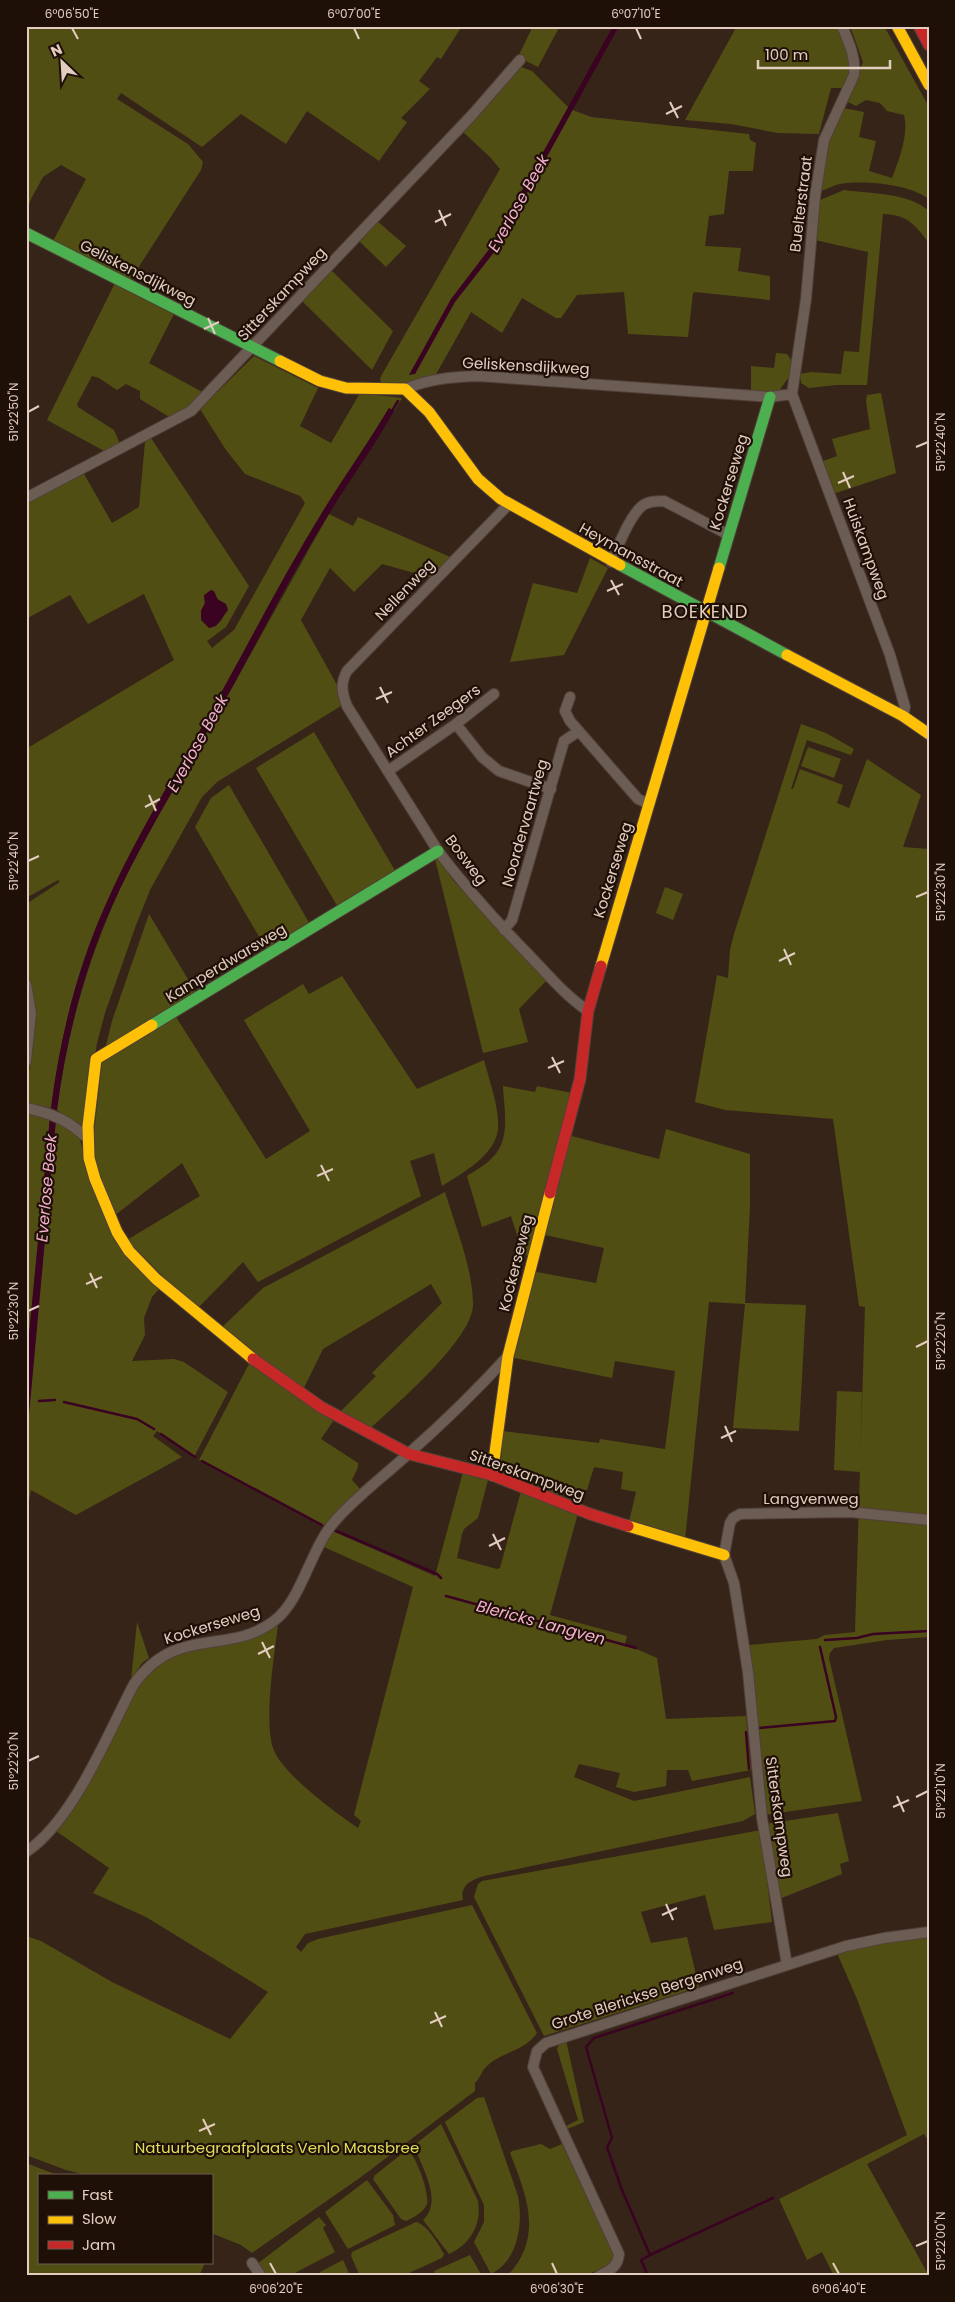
<svg xmlns="http://www.w3.org/2000/svg" width="955" height="2302" font-family="Poppins,sans-serif">
<style>
.green{fill:#514e13;fill-rule:evenodd}
.water{fill:#390321}
.lines{fill:none;stroke-linecap:round;stroke-linejoin:round}
.stream{stroke:#390321;stroke-width:2.5}
.street-casing{stroke:#514038;stroke-width:12}
.fast-casing{stroke:#514038;stroke-width:13}
.slow-casing{stroke:#514038;stroke-width:13}
.jam-casing{stroke:#514038;stroke-width:13}
.street{stroke:#6b5c54;stroke-width:10}
.fast{stroke:#4caf50;stroke-width:11}
.slow{stroke:#ffc107;stroke-width:11}
.jam{stroke:#c62828;stroke-width:11}
.ticks{fill:none;stroke:#e3ccc0;stroke-width:2}
.labels{text-anchor:middle;stroke-width:4.5;stroke-linejoin:round;paint-order:stroke}
.street-label{font-size:15px;fill:#e3ccc0;stroke:#1f1007}
.park-label{font-size:15px;fill:#dedf5c;stroke:#1f1007}
.water-label{font-size:16px;font-style:italic;fill:#f5afcf;stroke:#1f1007}
.quarter-label{font-size:18px;letter-spacing:1px;fill:#e3ccc0;stroke:#1f1007}
.neatline{fill:none;stroke:#e3ccc0;stroke-width:2}
.ticks-label{font-size:12px;text-anchor:middle;fill:#e3ccc0}
</style>
<rect width="100%" height="100%" fill="#372419"/>
<path class="green" d="M26,26H462L441,59L437,57L419,81L430,89L401,118L407,122L379,161L307,111L286,144L241,114L202,147L121,93L117,99L188,144L203,162L201,170L131,279L53,241L86,179L61,165L43,177L31,199L26,214Z
M533,26H560L538,67L518,57Z
M737,26H839C847,48 856,67 843,88H831L819,134L778,133L731,124L685,120Z
M850,26H884L929,107V199C909,184 864,180 840,184C834,185 827,189 821,191L828,144L843,108L864,112L859,137L876,141L869,171L892,178C899,160 909,134 904,115L887,111L880,103L866,100L856,106L846,101L863,62Z
M521,67L532,71L570,109L591,117L749,134L750,140L756,143L753,171H729L724,214L709,216L705,246L741,248L738,271L770,276V300L695,292L693,293L688,337L628,334L624,292L577,295L561,318H556L522,298L502,333L471,312L435,376L396,385L381,383L380,378L500,169L490,157L463,132Z
M844,190C871,194 907,192 929,211V243C914,224 908,215 883,214L867,385H836L809,388L801,383L800,374L811,372L841,374L844,351L859,352L868,252L815,240L820,200Z
M376,220L406,246L386,267L358,240Z
M331,270L393,331L372,370L302,301Z
M115,283L174,314L149,363L206,394L188,408L171,418L140,399V391L126,384L117,390L99,378L92,376L77,404L78,407L114,430L120,444L106,452L47,420Z
M776,353L787,354L794,364L789,377L778,392H751V366L774,368Z
M254,356L318,388L300,426L331,443L360,393L402,398L394,411L389,408C368,444 344,476 323,511C281,579 245,651 206,720C171,780 134,841 106,904C77,968 60,1038 51,1108L26,1102L34,1023L26,973V904L60,882L58,880L26,898V749L174,660L144,594L88,624L70,595L26,619V504L84,474L112,523L139,507L145,442L151,438L249,586L226,627L207,641L212,648L234,630L305,503L300,496L245,474L226,450L200,409ZM204,595L216,598L226,604C225,616 222,624 210,628L201,611L205,603Z
M881,393L896,473L833,494L825,473L823,461L837,456L832,439L870,429L866,401L867,395Z
M329,514L353,526L358,517L455,559L436,579L382,564L354,592L330,568L301,620L337,685V694L341,706L217,782L202,797L150,890L136,925L105,1013L97,1043L83,1128L57,1110C66,1040 84,972 112,907C141,840 183,772 220,708C257,644 292,579 329,514Z
M590,558L608,568L564,655L510,662L533,583L577,593Z
M801,724L826,733L854,749L851,755L807,740L791,789H793L800,769L843,785L837,803L849,808L867,759L921,795L903,847L929,849V1637L887,1640L834,1648L830,1653L829,1658L862,1801L764,1815L749,1645L817,1639L825,1635L855,1632L865,1307L859,1306L833,1119L725,1110L695,1102L717,975L728,978L730,950L734,934Z
M314,732L397,874L339,909L256,768Z
M808,747L841,759L834,778L801,766Z
M229,785L311,926L268,952L195,827L211,798Z
M437,858L453,880L547,980L519,1009L528,1042L483,1053L435,859Z
M665,887L683,894L673,920L656,913Z
M149,914L198,996L104,1053L112,1021Z
M342,976L417,1089L484,1060C489,1079 500,1110 498,1129C495,1156 462,1173 442,1186L434,1153L410,1161L421,1196L258,1282L243,1262L196,1310L127,1240L200,1196L182,1163L114,1216L92,1151L102,1062L176,1017L266,1159L310,1131L244,1020L303,984L309,994Z
M503,1086L535,1092L537,1086L572,1093L528,1256L523,1254L511,1216L482,1227L467,1176C476,1170 486,1165 493,1157C511,1139 504,1110 503,1086Z
M26,1113L50,1117L26,1366Z
M56,1119L74,1131L80,1140L95,1191L160,1288L152,1297L144,1318L145,1335L132,1361L174,1359L184,1362L228,1392L194,1457L157,1431L153,1436L182,1457L76,1515L31,1490L26,1516V1439Z
M666,1129L750,1154V1207L745,1303L806,1305L799,1431L733,1428L745,1304L709,1302L685,1540L629,1522L636,1492L621,1489L623,1472L594,1467L587,1490L559,1488L557,1497L500,1471L503,1431L599,1443L600,1439L665,1449L675,1371L615,1361L612,1378L510,1357L531,1271L596,1283L604,1248L541,1234L568,1135L659,1159Z
M445,1192C456,1228 472,1266 473,1303C475,1338 395,1405 370,1429L339,1413L376,1376L372,1373L442,1303L431,1284L323,1349L302,1392L218,1331L263,1288Z
M249,1364L334,1420L321,1439L358,1463V1467L352,1480L360,1489L323,1526L199,1460Z
M837,1391L862,1392L860,1472L834,1470Z
M463,1472L488,1480L478,1518L464,1529L462,1534L457,1558L497,1569L500,1568L521,1491L578,1513L550,1615L627,1636L625,1644L657,1658L666,1719L746,1716L751,1770L692,1781L688,1770H667L666,1786L634,1792L616,1787L620,1773L579,1764L574,1777L634,1801L750,1777L755,1814L743,1821L484,1876C471,1880 460,1885 463,1900L305,1934L296,1947L301,1952L308,1943L318,1939L472,1905L537,2033C525,2051 501,2052 486,2067C481,2072 480,2078 475,2083V2091L361,2177L252,2253L241,2245L211,2233V2176H91L66,2170L26,2155V1936L41,1941L112,1982L230,2039L268,1992L146,1917L93,1893L109,1868L56,1831L76,1806L141,1678L171,1654L240,1639L278,1626C274,1655 264,1722 273,1748C281,1773 336,1813 358,1828L361,1821L354,1815L413,1587L324,1547L330,1530L435,1576Z
M137,1622L149,1658L142,1663L131,1680Z
M838,1813L849,1861L840,1864L842,1874L779,1899L765,1824Z
M761,1830L772,1922L714,1930L705,1895L641,1912L651,1943L687,1937L699,1987L544,2036L474,1897L478,1884L482,1881Z
M929,1937V2142L924,2134L867,2164L929,2276H834L822,2252L807,2260L779,2199L907,2135L857,1999L837,1953L870,1944Z
M566,2040L584,2122L565,2130L564,2127L578,2120L557,2049L560,2042Z
M484,2097L518,2196C523,2223 519,2260 491,2274L474,2242L484,2222V2205L445,2122L477,2098Z
M441,2124L478,2201C482,2225 470,2244 449,2254L423,2220C443,2201 423,2170 415,2148L417,2143Z
M541,2144L550,2149L562,2144L615,2257L613,2263L585,2276H507C544,2238 527,2196 510,2153L512,2151Z
M407,2150C416,2154 430,2195 427,2204C423,2213 414,2217 406,2221L401,2219L373,2179L375,2175Z
M26,2163L60,2176H39V2263H205L199,2276H26Z
M367,2180L393,2215L395,2225L348,2249L325,2212Z
M319,2217L326,2225L323,2228L335,2252L289,2276H265L257,2264Z
M416,2222C428,2225 438,2244 444,2254L442,2258L402,2276H360L351,2256L352,2252Z
M470,2255L482,2276H436L434,2271Z
M343,2260L350,2276H322L320,2272Z"/>
<path class="water" d="M613,26H619L495,251L455,302L415,374L409,375L451,299L490,248Z
M389,408L394,411C374,447 350,479 329,514C287,580 253,652 214,720C179,781 141,842 112,906C83,971 66,1040 57,1110L51,1108C60,1038 77,968 106,904C134,840 171,780 206,720C245,651 281,579 323,511C345,476 368,443 389,408Z
M211,590L214,591L218,600L226,604L228,610L216,626L209,628L201,620V611L205,603L204,595Z
M50,1117L56,1119L26,1448V1366Z"/>
<g class="lines">
<path class="stream" d="M392,411L398,401
M39,1401L55,1400
M64,1402L137,1419L154,1429
M161,1434L195,1457
M202,1461L322,1525
M334,1530L437,1574L441,1578
M446,1596L636,1648
M825,1640L857,1638L873,1634L929,1631
M758,1728L835,1721L836,1717L820,1647
M746,1732L749,1769
M733,1993L594,2038L586,2047L612,2138L607,2147L622,2190L650,2255L773,2198
M648,2276L641,2260L650,2255"/>
<defs>
<path id="street" d="M405,389C429,379 451,377 478,376L770,397L792,394
M792,394L806,299L815,197L824,140L854,75C856,57 849,43 842,26
M792,394L890,655L905,707L903,716
M26,498L191,411L473,114L520,60
M509,504L347,671C340,684 342,693 347,706L438,851C466,888 497,922 529,955C548,975 565,995 588,1011
M611,562C618,547 629,517 642,506C648,501 657,501 664,501L729,535
M570,697L565,711L570,721L638,799L649,804
M456,724L482,757L499,771L551,789
M388,771L456,724L494,694
M504,930L512,920L564,741L579,731
M26,984L31,1013L26,1061
M26,1108C51,1113 68,1120 87,1138
M26,1852C74,1820 107,1735 134,1684C177,1624 228,1656 274,1621C302,1600 310,1549 335,1521C356,1497 383,1477 407,1455C442,1424 476,1391 507,1357
M787,1965L762,1818L748,1672L734,1583L724,1555L730,1523L733,1518L740,1514L850,1512L929,1520
M252,2263L261,2276
M599,2276C610,2270 618,2267 619,2254L533,2067L537,2051L546,2043L846,1946L884,1938L929,1932"/>
<path id="fast" d="M26,233L280,361
M620,565L787,655
M719,568L770,397
M152,1025L438,851"/>
<path id="slow" d="M897,26L929,85
M280,361L320,381L346,388L405,389L429,412L478,479L501,499L620,565
M787,655L903,716L929,734
M601,966L719,568
M152,1025L96,1059L88,1126L89,1158L95,1179L117,1232L129,1251L156,1279L253,1359
M492,1475L508,1356L550,1193
M628,1526L724,1555"/>
<path id="jam" d="M919,26L929,45
M550,1193L580,1079L588,1011L601,966
M253,1359L321,1407L409,1454L492,1475L590,1514L628,1526"/>
</defs>
<use href="#street" class="street-casing"/>
<use href="#fast" class="fast-casing"/>
<use href="#slow" class="slow-casing"/>
<use href="#jam" class="jam-casing"/>
<use href="#street" class="street"/>
<use href="#fast" class="fast"/>
<use href="#slow" class="slow"/>
<use href="#jam" class="jam"/>
</g>
<path class="ticks" d="M72,28L78,39M354,28L359,39M636,28L641,39M670,102L678,118M666,114L682,106M439,210L446,226M435,222L451,214M208,318L215,334M204,329L219,322M28,412L39,406M916,447L928,442M843,472L850,488M838,483L854,476M611,580L619,595M607,591L623,584M380,687L388,703M376,699L392,692M149,795L156,811M145,807L160,799M28,861L39,856M916,897L928,892M784,949L791,965M779,961L795,953M552,1057L560,1073M548,1068L564,1061M321,1165L329,1181M317,1176L333,1169M90,1273L97,1288M86,1284L102,1277M28,1311L39,1306M916,1347L928,1341M725,1426L732,1442M721,1438L736,1431M493,1534L501,1550M489,1546L505,1538M262,1642L270,1658M258,1654L274,1646M28,1761L39,1756M897,1796L904,1812M916,1797L928,1791M893,1807L909,1800M666,1904L673,1920M662,1915L677,1908M435,2012L442,2027M430,2023L446,2016M203,2119L211,2135M199,2131L215,2124M916,2246L928,2241M270,2263L276,2274M552,2263L557,2274M833,2263L839,2274"/>
<g class="labels">
<g class="street-label">
<text transform="translate(801 204) rotate(-83)" y="5">Buelterstraat</text>
<text transform="translate(138 273) rotate(27)" y="5">Geliskensdijkweg</text>
<text transform="translate(282 294) rotate(-47)" y="5">Sitterskampweg</text>
<text transform="translate(526 366) rotate(3)" y="5">Geliskensdijkweg</text>
<text transform="translate(729 482) rotate(-73)" y="5">Kockerseweg</text>
<text transform="translate(866 549) rotate(70)" y="5">Huiskampweg</text>
<text transform="translate(631 555) rotate(29)" y="5">Heymansstraat</text>
<text transform="translate(405 590) rotate(-46)" y="5">Nellenweg</text>
<text transform="translate(433 721) rotate(-36)" y="5">Achter Zeegers</text>
<text transform="translate(525 823) rotate(-74)" y="5">Noordervaartweg</text>
<text transform="translate(466 860) rotate(53)" y="5">Bosweg</text>
<text transform="translate(613 870) rotate(-73)" y="5">Kockerseweg</text>
<text transform="translate(226 963) rotate(-31)" y="5">Kamperdwarsweg</text>
<text transform="translate(516 1263) rotate(-76)" y="5">Kockerseweg</text>
<text transform="translate(527 1475) rotate(20)" y="5">Sitterskampweg</text>
<text x="811" y="1504">Langvenweg</text>
<text transform="translate(212 1625) rotate(-17)" y="5">Kockerseweg</text>
<text transform="translate(779 1817) rotate(82)" y="5">Sitterskampweg</text>
<text transform="translate(647 1994) rotate(-18)" y="5">Grote Blerickse Bergenweg</text>
</g>
<g class="park-label">
<text x="277" y="2153">Natuurbegraafplaats Venlo Maasbree</text>
</g>
<g class="water-label">
<text transform="translate(518 203) rotate(-61)" y="6">Everlose Beek</text>
<text transform="translate(197 743) rotate(-61)" y="6">Everlose Beek</text>
<text transform="translate(46 1188) rotate(-85)" y="6">Everlose Beek</text>
<text transform="translate(541 1622) rotate(15)" y="6">Blericks Langven</text>
</g>
<g class="quarter-label">
<text x="705" y="618">BOEKEND</text>
</g>
</g>
<rect width="955" height="2302" fill="none" stroke="#1f1007" stroke-width="55"/>
<rect x="38" y="2174" width="175" height="90" fill="#1f1007" stroke="#6d5b51"/>
<rect x="48" y="2191" width="25" height="8" fill="#4caf50" stroke="#6d5b51"/>
<text x="82" y="2200" font-size="15" fill="#e3ccc0">Fast</text>
<rect x="48" y="2216" width="25" height="8" fill="#ffc107" stroke="#6d5b51"/>
<text x="82" y="2224" font-size="15" fill="#e3ccc0">Slow</text>
<rect x="48" y="2241" width="25" height="8" fill="#c62828" stroke="#6d5b51"/>
<text x="82" y="2250" font-size="15" fill="#e3ccc0">Jam</text>
<g transform="translate(62 62) rotate(335)" stroke="#1f1007" stroke-width="4" paint-order="stroke">
<path d="M0-4L9 19L0 12L-9 19Z" fill="#e3ccc0"/>
<text y="-8" font-size="14" font-weight="bold" text-anchor="middle" fill="#e3ccc0">N</text>
</g>
<path d="M758 60v8h132v-8" fill="none" stroke="#e3ccc0" stroke-width="2.5"/>
<text x="765" y="60" font-size="15" fill="#e3ccc0" stroke="#1f1007" stroke-width="4" paint-order="stroke">100 m</text>
<rect x="28" y="28" width="900" height="2246" class="neatline"/>
<g class="ticks-label">
<text x="72" y="18">6°06'50"E</text>
<text x="354" y="18">6°07'00"E</text>
<text x="636" y="18">6°07'10"E</text>
<text transform="translate(14 412) rotate(-90)" y="4">51°22'50"N</text>
<text transform="translate(941 442) rotate(-90)" y="4">51°22'40"N</text>
<text transform="translate(14 861) rotate(-90)" y="4">51°22'40"N</text>
<text transform="translate(941 892) rotate(-90)" y="4">51°22'30"N</text>
<text transform="translate(14 1311) rotate(-90)" y="4">51°22'30"N</text>
<text transform="translate(941 1341) rotate(-90)" y="4">51°22'20"N</text>
<text transform="translate(14 1761) rotate(-90)" y="4">51°22'20"N</text>
<text transform="translate(941 1791) rotate(-90)" y="4">51°22'10"N</text>
<text transform="translate(941 2241) rotate(-90)" y="4">51°22'00"N</text>
<text x="276" y="2293">6°06'20"E</text>
<text x="557" y="2293">6°06'30"E</text>
<text x="839" y="2293">6°06'40"E</text>
</g>
</svg>
